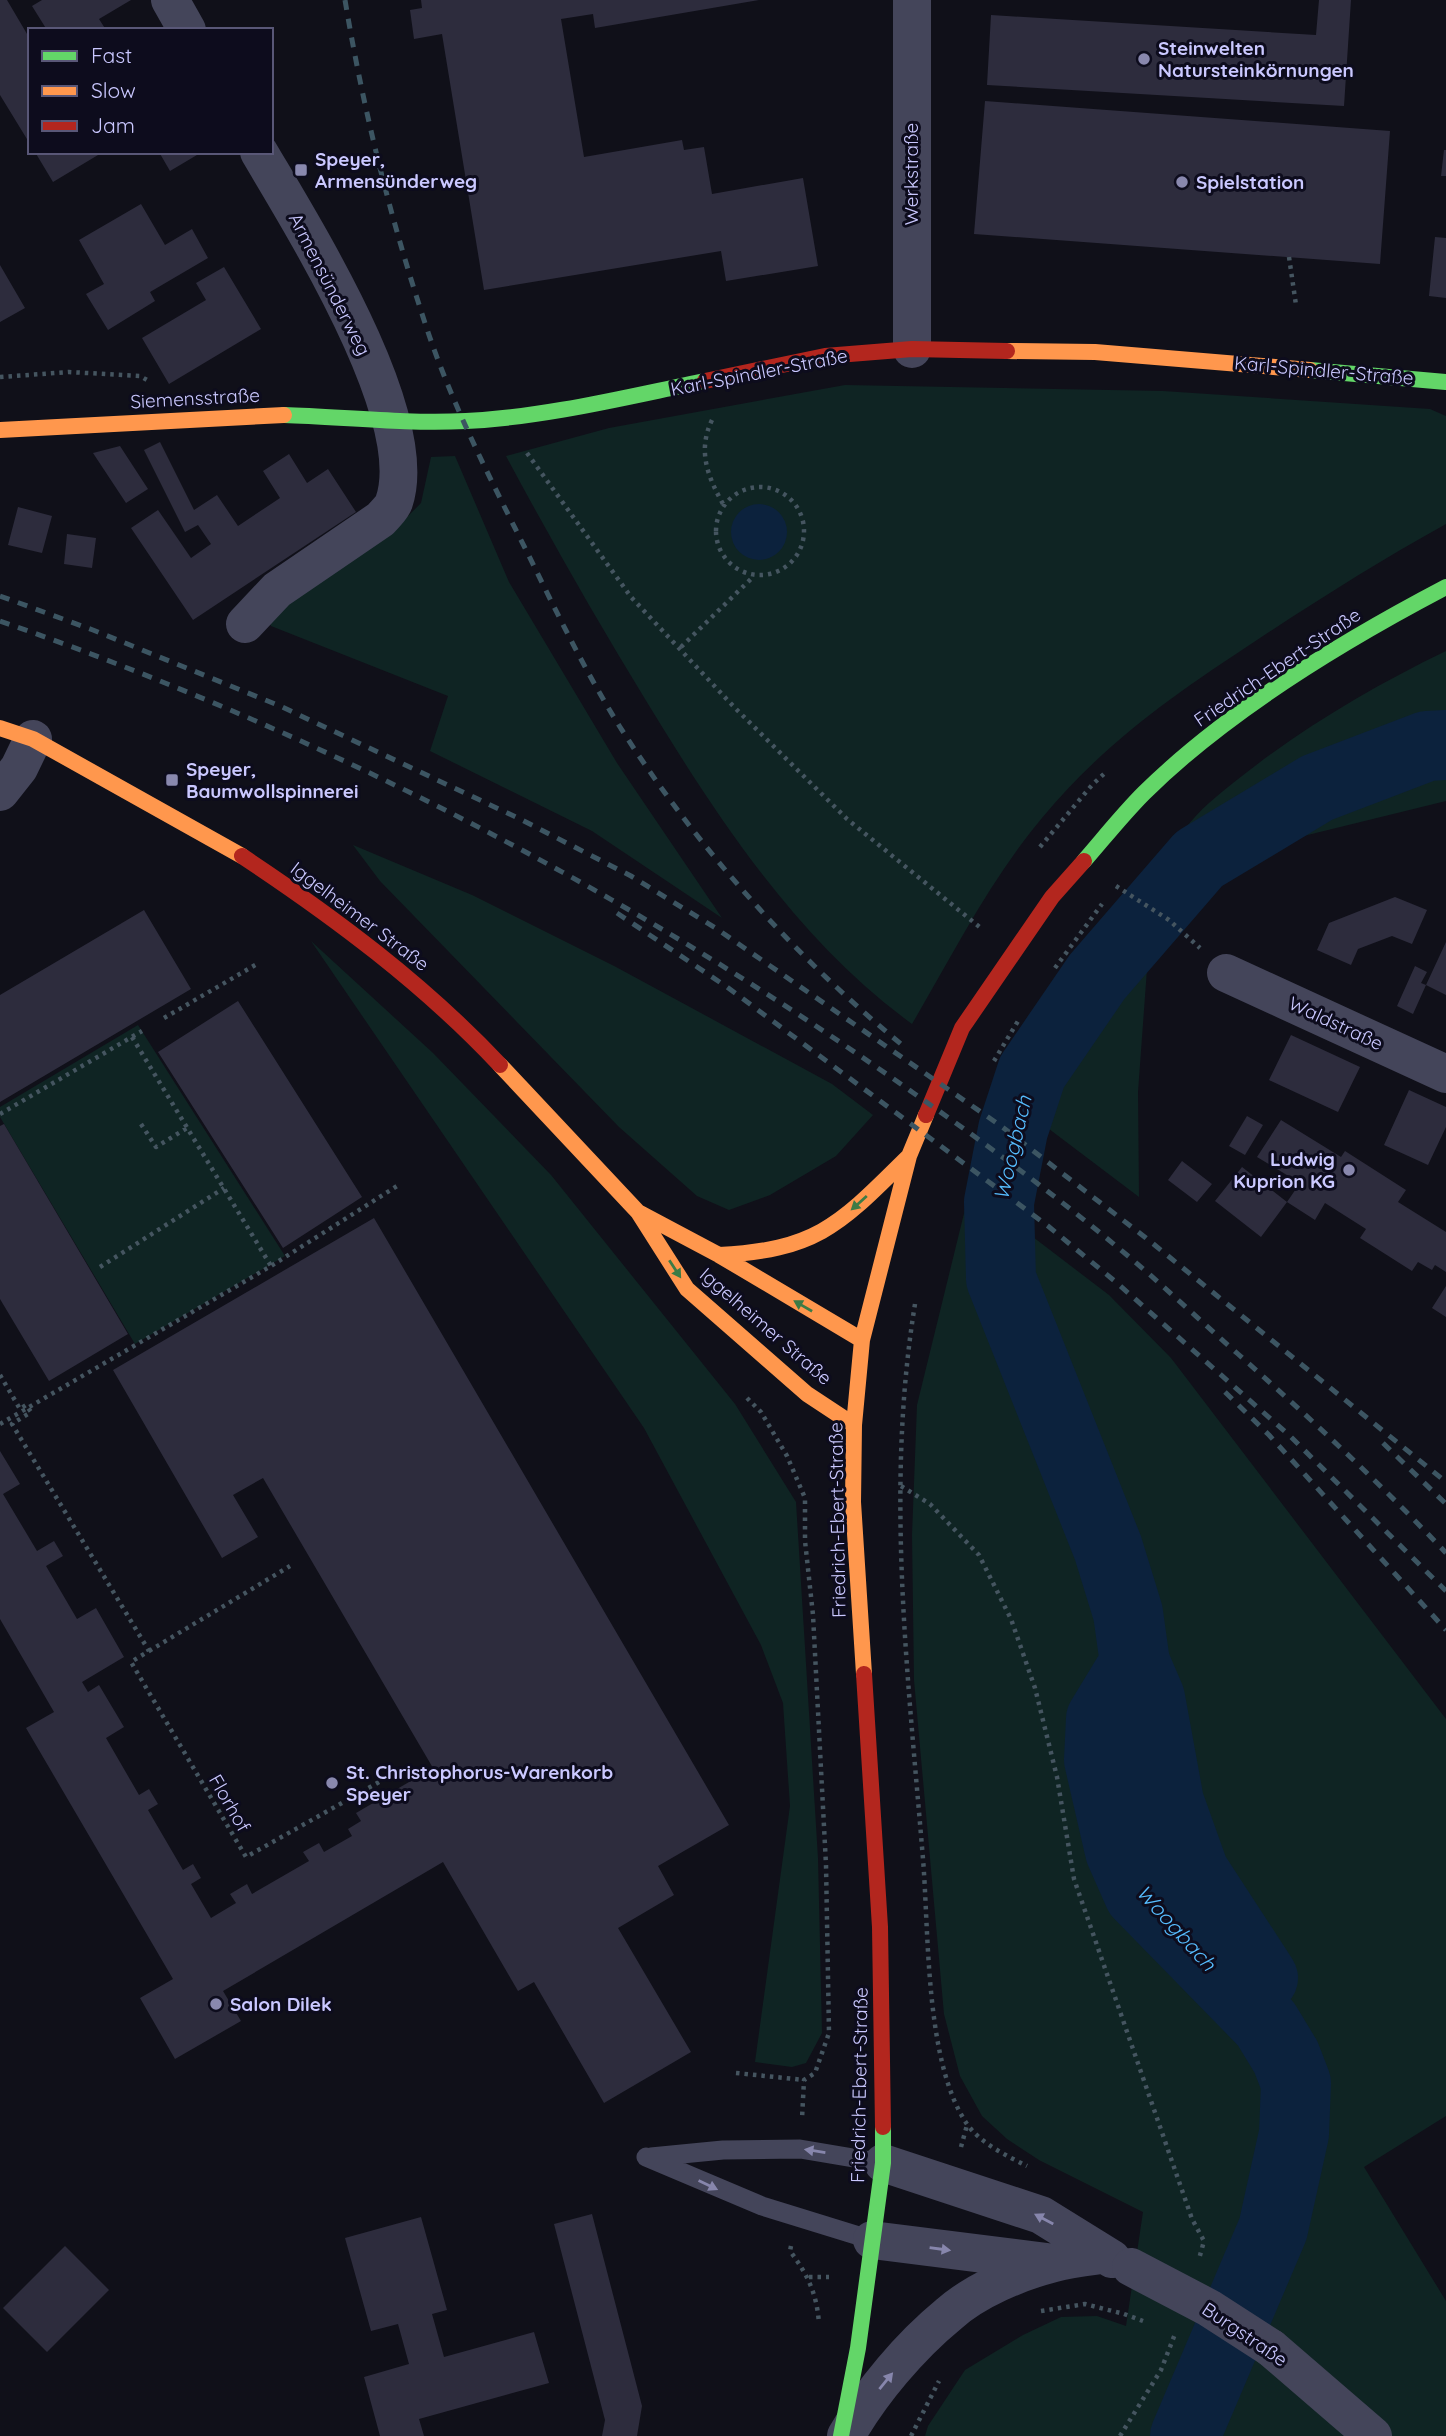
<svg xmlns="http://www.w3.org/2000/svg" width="1446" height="2436" font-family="Quicksand,sans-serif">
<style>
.green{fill:#0f2423}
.water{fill:#0c223d}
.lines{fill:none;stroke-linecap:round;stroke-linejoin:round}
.river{stroke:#0c223d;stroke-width:70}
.building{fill:#2d2c3d}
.path{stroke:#455560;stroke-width:4.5;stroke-dasharray:3.5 5;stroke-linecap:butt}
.lane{stroke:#44455a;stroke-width:19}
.street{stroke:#44455a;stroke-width:38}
.fast{stroke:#63d668;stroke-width:16}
.slow{stroke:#ff974d;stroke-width:16}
.jam{stroke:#b3261e;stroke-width:16}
.rail{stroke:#3c5562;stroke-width:5;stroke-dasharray:10 9;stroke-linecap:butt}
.path-bridge{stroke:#455560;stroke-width:4.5;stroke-dasharray:3.5 5;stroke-linecap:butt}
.street-bridge{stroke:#44455a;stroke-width:38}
.oneway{fill:#3c7b46}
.oneway2{fill:#8786ac}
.poi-dot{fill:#8988ae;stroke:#0d0c1d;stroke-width:2.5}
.labels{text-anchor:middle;stroke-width:6;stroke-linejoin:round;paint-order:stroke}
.poi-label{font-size:19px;font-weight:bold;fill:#cac8ff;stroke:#0d0c1d;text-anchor:start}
.street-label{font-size:19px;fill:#cac8ff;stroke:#0d0c1d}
.water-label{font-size:21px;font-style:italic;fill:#56bdff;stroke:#0d0c1d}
</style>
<rect width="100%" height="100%" fill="#101019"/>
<path class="green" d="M845,385L1163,391L1430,409L1446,416V524C1381,560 1319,599 1257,640C1175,694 1105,742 1042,818C990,880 953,954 912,1024C797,940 718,819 645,699C596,619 550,538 506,456L609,428Z
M455,456L509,582L617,763L722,918L592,831L430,751L448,696L271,626L267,616L402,522L421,503L431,457Z
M1446,651V801L1251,849L1193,887L1151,948L1147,969L1138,1092L1139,1197L995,1088C1047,1007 1099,927 1163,855C1178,838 1192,818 1209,803C1281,741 1361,692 1446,651Z
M353,845L472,895L616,967L832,1084L873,1115L836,1156L770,1195L729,1210L697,1196L619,1127L380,881Z
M311,941L433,1053L551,1175L735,1404L796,1502L818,1858L822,2033L806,2063L792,2067L755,2062L790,1806L783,1703L761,1645L644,1428Z
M138,1025L285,1256L135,1344L0,1117V1107Z
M970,1189L1109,1295L1171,1358L1446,1719V2116L1364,2167L1446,2301V2436H925L928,2426L965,2370L1023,2335L1061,2317L1097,2316L1126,2326L1143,2212L1039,2160L1007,2139L982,2116L960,2076L944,2014L914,1680L912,1535L917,1405Z"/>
<path class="water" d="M731 532a28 28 0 1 1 56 0a28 28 0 1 1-56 0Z"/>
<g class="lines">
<path class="river" d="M1135,1663L1150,1698L1169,1802L1194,1872L1263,1978
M1185,2436L1273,2229L1294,2134L1296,2083L1286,2057L1266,2024L1139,1894L1120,1851L1099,1760L1101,1719L1135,1663L1128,1613L1108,1548L1001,1279L999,1202L1013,1130L1032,1072L1097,977L1199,859L1317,788L1427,746L1446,745"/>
</g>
<path class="building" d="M0,0H7L30,39V144L0,95Z
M42,0H131L99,19L106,30H47L32,6Z
M421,0H759L595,28L593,14L561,19L584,157L682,140L684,150L704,147L712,194L803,178L818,266L726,281L721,251L484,290L442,34L414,39L410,10L422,8Z
M1319,0H1351L1344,106L987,85L991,15L1316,35Z
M985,101L1390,131L1380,264L974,234Z
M1444,150H1446V176H1441Z
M35,152H103L53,182Z
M159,152H202L170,171Z
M141,204L165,245L192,229L208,258L150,292L155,301L108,330L86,294L104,284L79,240Z
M1435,237L1446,238V298L1429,296Z
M0,265L25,308L0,322Z
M224,267L261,329L169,384L142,338L206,300L196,283Z
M160,442L194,510L217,495L238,526L280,498L263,471L289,454L307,483L328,469L356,512L193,620L131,528L158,510L191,558L211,544L198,525L185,532L144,450Z
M120,446L148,489L126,503L93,453Z
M18,507L52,516L42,553L8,545Z
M67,534L96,538L92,568L64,564Z
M1395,897L1427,910L1412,944L1392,936L1358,949L1351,965L1317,950L1329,923Z
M144,910L191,989L0,1102V995Z
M1446,942V995L1426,985L1413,1014L1397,1006L1415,966L1427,972L1421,983L1426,985Z
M238,1001L362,1197L283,1248L158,1052Z
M1291,1035L1360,1067L1338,1112L1269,1080Z
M1409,1090L1446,1107V1127L1428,1165L1384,1145Z
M1247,1116L1263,1125L1245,1155L1229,1146Z
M1281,1120L1341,1157L1345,1151L1406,1190L1398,1202L1446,1232V1272L1435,1265L1432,1270L1418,1262L1412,1271L1360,1238L1366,1229L1325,1203L1315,1220L1287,1202L1300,1183L1257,1157Z
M4,1124L128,1334L49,1381L0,1299V1126Z
M1182,1161L1212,1184L1197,1202L1168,1180Z
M1242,1167L1287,1202L1261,1237L1215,1201Z
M374,1218L729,1825L658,1866L674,1895L618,1928L691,2052L604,2103L534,1982L518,1991L443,1862L223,1991L241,2021L175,2059L140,1998L173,1979L26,1728L54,1712L0,1619V1451L20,1484L3,1494L37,1551L54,1541L63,1556L46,1566L77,1619L96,1608L124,1657L82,1682L88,1692L99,1685L124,1727L106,1738L139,1795L149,1789L158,1804L148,1810L183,1870L193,1864L201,1878L191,1884L211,1918L236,1903L230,1894L247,1884L252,1894L309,1861L303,1852L319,1843L324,1852L352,1836L348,1829L361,1821L356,1813L433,1768L263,1478L233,1495L258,1537L222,1558L113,1370Z
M1446,1286V1317L1432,1308Z
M592,2214L642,2406L637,2436H602L605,2420L554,2224Z
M421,2217L447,2310L432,2314L444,2357L534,2332L549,2383L419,2419L424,2436H380L364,2377L409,2364L398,2324L371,2331L345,2238Z
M65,2246L109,2290L47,2352L3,2308Z"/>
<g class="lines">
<path class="path" d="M1289,257L1296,305
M0,377L69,372L140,376L147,380
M712,420C697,451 708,477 723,504
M527,453L631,597L735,708L847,819L982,929
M716 531a44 44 0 1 1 88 0a44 44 0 1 1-88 0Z
M681,647L754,576
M1040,847L1092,785L1106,772
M1116,886L1169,920L1200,948
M1055,968L1102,904
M164,1018L257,964
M132,1037L271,1266
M994,1061L1018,1021
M0,1114L142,1031
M141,1124L156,1147L187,1128
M100,1267L224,1188
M915,1304C885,1488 908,1676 923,1859C929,1933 925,2063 967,2124C980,2143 1007,2156 1027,2166
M0,1375L20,1409L26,1405L31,1412L12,1424L149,1651L131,1662L246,1857L404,1768
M747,1398L761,1412L787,1456L805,1498V1541L813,1615L826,1865L829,2033L815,2073L804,2080L802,2119
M0,1424L271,1266L397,1186
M901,1486L930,1504L979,1555L1011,1619L1035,1688L1057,1777L1074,1879L1192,2219L1204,2241L1199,2259
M149,1651L290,1566
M736,2073L804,2080
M961,2147L967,2125
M791,2246L790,2251C808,2275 817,2294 819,2324
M809,2277H829
M1041,2311L1085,2304L1124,2314
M911,2436L939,2381
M1120,2436L1161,2370L1175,2334"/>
<path class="lane" d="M646,2157L762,2206L872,2240
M651,2157L723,2150L800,2149L883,2163"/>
<path class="street" d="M170,0L187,30
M912,0V349
M245,624L277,590L381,519C385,514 392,508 394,502C423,417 303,227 259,152
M0,792L19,768L33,739
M1226,973L1446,1074
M883,2163L1041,2215L1112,2259
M872,2240L1047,2262
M1271,2348L1373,2436
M846,2436C871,2392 910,2346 949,2314C976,2290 1019,2272 1054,2263C1069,2259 1086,2257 1101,2255"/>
<path class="fast" d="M1310,370L1446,382
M284,415C344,417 406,424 466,421C547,417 626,397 705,381
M1084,861C1104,838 1123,814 1144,793C1227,711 1343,641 1446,587
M841,2436L858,2348L883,2163V2127"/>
<path class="slow" d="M1007,351L1095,352L1310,370
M0,430L284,415
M0,728L33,739L242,856
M500,1065L638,1212L687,1289L807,1394L854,1425
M640,1213L719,1255L862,1340
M719,1255C819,1250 841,1223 909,1156
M864,1674L853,1502L854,1425L862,1340L909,1156L926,1115"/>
<path class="jam" d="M705,381L825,356L912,349L1007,351
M242,856C334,917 424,984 500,1065
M926,1115L962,1028L1052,897L1084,861
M864,1674L880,1927L883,2127"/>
<path class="rail" d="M345,0C364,114 392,225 429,335C455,411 493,484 529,556C557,613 586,673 620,727C696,846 792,954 901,1044
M0,596L93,630L280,706L518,818L631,876L717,929L1001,1126L1146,1238L1446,1482
M0,621C325,734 632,893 912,1092C988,1145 1063,1201 1134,1261C1169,1291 1203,1323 1238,1354C1310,1418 1380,1483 1446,1553
M617,913L727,987L1048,1226L1117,1283L1290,1436L1446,1591
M1225,1392L1269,1435L1446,1630
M1383,1443L1446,1504"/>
<path class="path-bridge" d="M1124,2314L1143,2321"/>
<path class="street-bridge" d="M1131,2267L1209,2308L1271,2348"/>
</g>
<defs><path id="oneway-solid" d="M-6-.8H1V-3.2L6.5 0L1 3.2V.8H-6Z" transform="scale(1.75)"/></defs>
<g class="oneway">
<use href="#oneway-solid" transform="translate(859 1203) rotate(138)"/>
<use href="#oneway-solid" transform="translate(675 1269) rotate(57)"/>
<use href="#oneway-solid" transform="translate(803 1306) rotate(-150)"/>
</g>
<g class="oneway2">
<use href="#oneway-solid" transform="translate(815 2151) rotate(-171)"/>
<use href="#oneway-solid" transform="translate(708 2185) rotate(26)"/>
<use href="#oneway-solid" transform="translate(1044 2219) rotate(-152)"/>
<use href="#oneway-solid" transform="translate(940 2249) rotate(8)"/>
<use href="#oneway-solid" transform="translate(886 2381) rotate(-51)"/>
</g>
<g class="poi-dot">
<circle cx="1144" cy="59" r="7"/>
<rect x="294" y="163" width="14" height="14" rx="3.5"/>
<circle cx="1182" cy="182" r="7"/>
<rect x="165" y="773" width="14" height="14" rx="3.5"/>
<circle cx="1349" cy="1170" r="7"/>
<circle cx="332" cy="1783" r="7"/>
<circle cx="216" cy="2004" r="7"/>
</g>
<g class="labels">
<g class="poi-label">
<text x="1158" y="55">Steinwelten<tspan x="1158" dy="22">Natursteinkörnungen</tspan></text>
<text x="315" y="166">Speyer,<tspan x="315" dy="22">Armensünderweg</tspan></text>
<text x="1196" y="189">Spielstation</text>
<text x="186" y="776">Speyer,<tspan x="186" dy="22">Baumwollspinnerei</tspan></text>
<text x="1335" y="1166" text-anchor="end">Ludwig<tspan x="1335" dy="22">Kuprion KG</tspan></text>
<text x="346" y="1779">St. Christophorus-Warenkorb<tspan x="346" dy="22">Speyer</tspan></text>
<text x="230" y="2011">Salon Dilek</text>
</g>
<g class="street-label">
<text transform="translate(911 174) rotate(-90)" y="7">Werkstraße</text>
<text transform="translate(330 284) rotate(63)" y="7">Armensünderweg</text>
<text transform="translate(1324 370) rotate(5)" y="7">Karl-Spindler-Straße</text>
<text transform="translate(759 372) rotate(-11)" y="7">Karl-Spindler-Straße</text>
<text transform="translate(195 398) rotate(-3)" y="7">Siemensstraße</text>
<text transform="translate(1277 667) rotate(-34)" y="7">Friedrich-Ebert-Straße</text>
<text transform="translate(360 916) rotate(37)" y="7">Iggelheimer Straße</text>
<text transform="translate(1336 1023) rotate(25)" y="7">Waldstraße</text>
<text transform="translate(766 1326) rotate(41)" y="7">Iggelheimer Straße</text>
<text transform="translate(837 1520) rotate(-91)" y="7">Friedrich-Ebert-Straße</text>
<text transform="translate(230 1803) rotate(60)" y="7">Florhof</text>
<text transform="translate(859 2085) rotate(-89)" y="7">Friedrich-Ebert-Straße</text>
<text transform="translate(1245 2334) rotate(34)" y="7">Burgstraße</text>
</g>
<g class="water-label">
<text transform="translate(1013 1148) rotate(-77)" y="7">Woogbach</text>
<text transform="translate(1176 1928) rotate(48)" y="7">Woogbach</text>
</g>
</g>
<rect x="28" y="28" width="245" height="126" fill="#0d0c1d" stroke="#595777" stroke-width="2"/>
<rect x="42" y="51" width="35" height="10" fill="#63d668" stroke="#595777" stroke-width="2"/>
<text x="91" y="63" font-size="21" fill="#cac8ff">Fast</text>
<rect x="42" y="86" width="35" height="10" fill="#ff974d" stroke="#595777" stroke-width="2"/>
<text x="91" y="98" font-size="21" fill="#cac8ff">Slow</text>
<rect x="42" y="121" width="35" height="10" fill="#b3261e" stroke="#595777" stroke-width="2"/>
<text x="91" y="133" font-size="21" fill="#cac8ff">Jam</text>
</svg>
